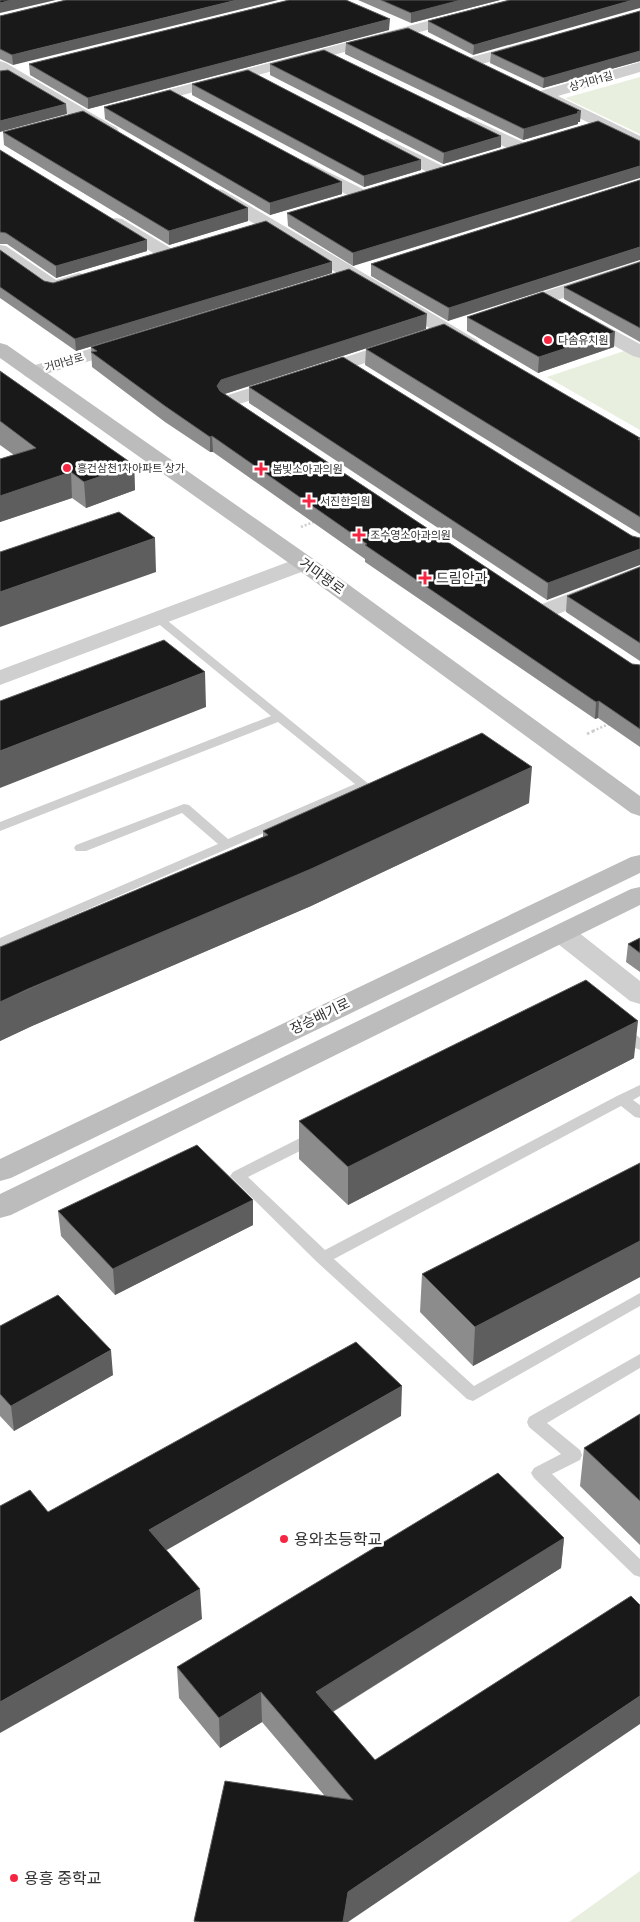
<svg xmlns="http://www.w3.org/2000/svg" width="640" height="1922" font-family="'Fira Sans Condensed','Noto Sans KR',sans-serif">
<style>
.green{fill:#e9efdf}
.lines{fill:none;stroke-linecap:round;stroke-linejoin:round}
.path-far1{stroke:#cfcfcf;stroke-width:2.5;stroke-dasharray:2 2;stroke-linecap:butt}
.path{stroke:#cfcfcf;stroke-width:3;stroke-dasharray:2.5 2.5;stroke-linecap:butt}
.lane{fill:#cfcfcf;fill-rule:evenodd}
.street{fill:#cfcfcf;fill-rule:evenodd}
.secondary{fill:#bcbcbc;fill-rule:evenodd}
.wall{fill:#8c8c8c}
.shaded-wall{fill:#5e5e5e}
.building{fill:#191919;stroke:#5e5e5e}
.poi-dot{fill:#f62642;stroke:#fff;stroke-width:2}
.labels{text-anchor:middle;stroke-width:5;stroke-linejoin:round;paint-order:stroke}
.far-street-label{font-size:11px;fill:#323232;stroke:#fff}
.far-poi-label{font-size:11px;fill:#323232;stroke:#fff;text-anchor:start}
.street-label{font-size:14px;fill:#323232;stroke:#fff}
.poi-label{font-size:14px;fill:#323232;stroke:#fff;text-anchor:start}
.near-poi-label{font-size:16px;fill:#323232;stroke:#fff;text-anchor:start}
</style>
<rect width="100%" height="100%" fill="#fff"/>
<path class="green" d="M640,77V134L565,98Z
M627,350L640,357V430L547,377Z
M640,1871V1922H569Z"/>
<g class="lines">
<path class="path-far1" d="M301,527L316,521
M593,731L611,723"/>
<path class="path" d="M587,734L596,730"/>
<path class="lane" d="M159,616L163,617L370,785L368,788L0,947V938L218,844L182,813L86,851H76L74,848L76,845L184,804L189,805L228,839L355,784L278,722L0,831V822L271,716L155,621L153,619Z
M621,1025L626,1027L640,1038V1050L635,1048L616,1033L614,1030L616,1027Z
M640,1085V1096L633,1100L640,1105V1118L635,1117L621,1106L334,1259L474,1386L640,1293V1306L473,1401L467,1399L317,1262L230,1176L233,1172L310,1133H320L322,1137L320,1141L248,1177L325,1250L617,1096Z
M640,1354V1368L547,1423L580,1450L582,1455L580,1460L552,1474L640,1559V1577L634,1575L534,1478L531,1473L534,1468L561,1454L529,1427L527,1422L529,1417Z"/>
<path class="street" d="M507,0H532L529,3L145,105H133L131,102L133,99Z
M526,42L532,44L534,47L532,50L471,67L465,65L463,62L465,59Z
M0,61L6,63L117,128L119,132L117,136H105L0,73Z
M640,62V72L558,96L640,136V147L541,100L535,95L537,92Z
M468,117L527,144L529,148L527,152H515L462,126L460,122L462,118Z
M387,139L447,168L450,172L447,176L441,177L435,176L381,148L379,144L381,140Z
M308,162L367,191L370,195L367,199L361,200L355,199L302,171L299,167L302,163Z
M217,189L223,190L477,340L480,344L477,348L470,350L463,348L211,198L208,194L211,190Z
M116,218L122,219L172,249L175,253L172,257L166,258L160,257L110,227L107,223L110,219Z
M0,245L6,246L56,280L79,273L86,275L88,279C82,288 57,294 46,291L0,258Z
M640,261V273L520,312L513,314L506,312L503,308L506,304Z
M581,314L588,316L640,344V358L633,356L574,324L571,320L574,316Z
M127,338L134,340L137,344L134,348L32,378L25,376L22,372L25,368Z
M401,339L408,341L411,345L408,349L236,405L229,407L222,405L219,401L222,397Z
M304,556L312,558L315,563L312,568L0,685V670Z
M640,566V581L553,616L545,618L537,616L534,611L537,606Z
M563,926L573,928L640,981V1004L630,1001L553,940L549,934L553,928Z"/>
<path class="secondary" d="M0,343L7,345L312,558L640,796V816L631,813L296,568L0,358Z
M640,855V873L11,1178L0,1181V1159L631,857Z
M640,887V905L11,1215L0,1218V1194L631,889Z"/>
</g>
<path class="wall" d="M66,0L13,65L0,59V16Z
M358,0H500L411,23Z
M510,0L473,55L428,32V21Z
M640,11V61L543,88L490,63L491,53Z
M389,30L88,109L30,75L29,64Z
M346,43L580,122H578V124L523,140L345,54Z
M270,64L501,147L443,164L270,75Z
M192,84L421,160V170L364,187L192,95Z
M104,107L342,182V194L270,215L105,119Z
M3,132L248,208V221L169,245L4,145Z
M640,141L353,266L288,226L287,213Z
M0,150L147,251L56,278L7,244H0Z
M640,180L448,321L371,276V264Z
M0,250L44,281L53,283L332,273L76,351L0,298Z
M640,262V342L564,299V287Z
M467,317L614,347L538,373L467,331Z
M426,329L225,394L632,664L640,665V747L598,718L595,719L365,562V559L213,452H210L165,422L92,367L91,347Z
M366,349L640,438V534L365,365Z
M0,371L134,465L135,490L86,508L72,498L0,522V459L14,455L0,445Z
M249,387L632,536L547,600L249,403Z
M640,567V661L566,612L567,596Z
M529,803L311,906L32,1026L0,1041V947L263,837V831Z
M640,938V972L626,962L628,944Z
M634,1058L348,1205L299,1159V1121Z
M640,1163V1277L473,1366L420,1312L422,1274Z
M253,1200V1225L115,1295L61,1236L58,1211Z
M0,1326L113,1375L14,1431L0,1416Z
M640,1414V1545L580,1486L584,1448Z
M564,1538L561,1568L333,1712L375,1760L348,1922H194V1921L324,1795L262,1722L220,1748L179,1698L177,1667Z"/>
<path class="shaded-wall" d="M12,0H56L0,13V3Z
M237,0H278L13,65L12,55Z
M461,0H500L411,23V13Z
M633,0H640V8L473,55L474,45Z
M390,19L389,30L88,109V98Z
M640,51V61L543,88L544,78Z
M66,104L67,114L0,132V121Z
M581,111L580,122H578V124L523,140L524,129Z
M501,136V147L443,164L444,153Z
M421,160V170L364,187V176Z
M640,166V178L353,266V253Z
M342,182V194L270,215V203Z
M248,208V221L169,245V231Z
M147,240V251L56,278V266Z
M640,247V260L448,321L449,308Z
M332,262V273L76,351L75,339Z
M427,314L426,329L221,395L217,386L221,380Z
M615,332L614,347L538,373L539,357Z
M212,436L213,452H210V437Z
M134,465L135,490L86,508L84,482Z
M71,472L72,498L0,522V496Z
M155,538L156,572L0,627V592Z
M640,549V565L547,600L548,583Z
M205,672L206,707L0,788V751Z
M599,701L598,718L595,719L596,702Z
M532,767L529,803L311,906L32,1026L0,1041V1002Z
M638,1021L634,1058L348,1205V1167Z
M253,1200V1225L115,1295L113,1269Z
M640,1241V1277L473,1366L475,1327Z
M111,1350L113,1375L14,1431L11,1406Z
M402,1386L401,1416L151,1559L149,1530Z
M564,1538L561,1568L316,1722V1692Z
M200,1589L202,1619L0,1733V1702Z
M261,1692L262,1722L220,1748L219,1718Z
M640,1696V1724L348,1922H343L348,1892Z"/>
<path class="building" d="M0,0H12L0,3Z
M66,0H237L12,55L0,49V16Z
M289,0H346L390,19L88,98L29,64Z
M381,0H461L411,13Z
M510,0H633L474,45L428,21Z
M640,11V51L544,78L491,53Z
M408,28L581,111L577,112L579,113L524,129L346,43Z
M324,50L501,136L444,153L270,64Z
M8,70L66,104L0,121V71Z
M248,70L421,160L364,176L192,84Z
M170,90L342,182L270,203L104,107Z
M83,111L248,208L169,231L3,132Z
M598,121L640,141V166L353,253L287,213Z
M0,150L147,240L56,266L6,233L0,232Z
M640,180V247L449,308L371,264Z
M266,221L332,262L75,339L0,287V250L44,281L53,283Z
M640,262V328L564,287Z
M349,269L427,314L221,380L217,386L220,391L632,664L640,665V729L599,701L596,702L365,545L367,544L212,436L210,437L165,406L91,352L97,351L91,347Z
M543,292L615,332L539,357L467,317Z
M444,324L640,438V439H638L640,440V517L366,349Z
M343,357L632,536L640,538V549L548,583L249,387Z
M0,371L134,465L84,482L71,472L0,496V459L36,448L0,421Z
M119,512L155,538L0,592V552Z
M640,567V643L567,596Z
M164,640L205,672L0,751V701Z
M482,733L532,767L311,869L28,989L0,1002V947L268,835L263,831Z
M640,938V953L628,944Z
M586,980L638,1021L348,1167L299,1121Z
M197,1145L253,1200L113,1269L58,1211Z
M640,1163V1241L475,1327L422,1274Z
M58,1295L111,1350L11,1406L0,1394V1326Z
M356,1342L402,1386L149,1530L200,1589L0,1702V1506L30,1490L48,1512Z
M640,1414V1501L584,1448Z
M498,1473L564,1538L316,1692L375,1760L631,1596L640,1605V1696L348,1892L343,1922H200L194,1921L225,1781L353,1800L261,1692L219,1718L177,1667Z"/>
<g class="poi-dot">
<circle cx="548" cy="340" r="5"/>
<circle cx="67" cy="468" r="5"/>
<path d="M258.5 461.5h5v5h5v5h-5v5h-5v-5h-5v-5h5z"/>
<path d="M306.5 493.5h5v5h5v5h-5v5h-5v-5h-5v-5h5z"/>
<path d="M356.5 527.5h5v5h5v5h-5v5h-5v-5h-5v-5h5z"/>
<path d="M422.5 570.5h5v5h5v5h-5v5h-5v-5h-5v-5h5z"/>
<circle cx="284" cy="1539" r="5"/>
<circle cx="14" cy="1878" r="5"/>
</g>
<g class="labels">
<g class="far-street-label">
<text transform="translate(591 81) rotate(-16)" y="4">상거마1길</text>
<text transform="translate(64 362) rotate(-16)" y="4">거마남로</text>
</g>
<g class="far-poi-label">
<text x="558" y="344">다솜유치원</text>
<text x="77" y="472">흥건삼천1차아파트 상가</text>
<text x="272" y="473">봄빛소아과의원</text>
<text x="320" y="505">서진한의원</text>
<text x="370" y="539">조수영소아과의원</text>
</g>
<g class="street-label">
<text transform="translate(322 576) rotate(36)" y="5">거마평로</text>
<text transform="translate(320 1016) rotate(-26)" y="5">장승배기로</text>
</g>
<g class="poi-label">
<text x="436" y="583">드림안과</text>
</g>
<g class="near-poi-label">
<text x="294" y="1545">용와초등학교</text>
<text x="24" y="1884">용흥 중학교</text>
</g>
</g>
</svg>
